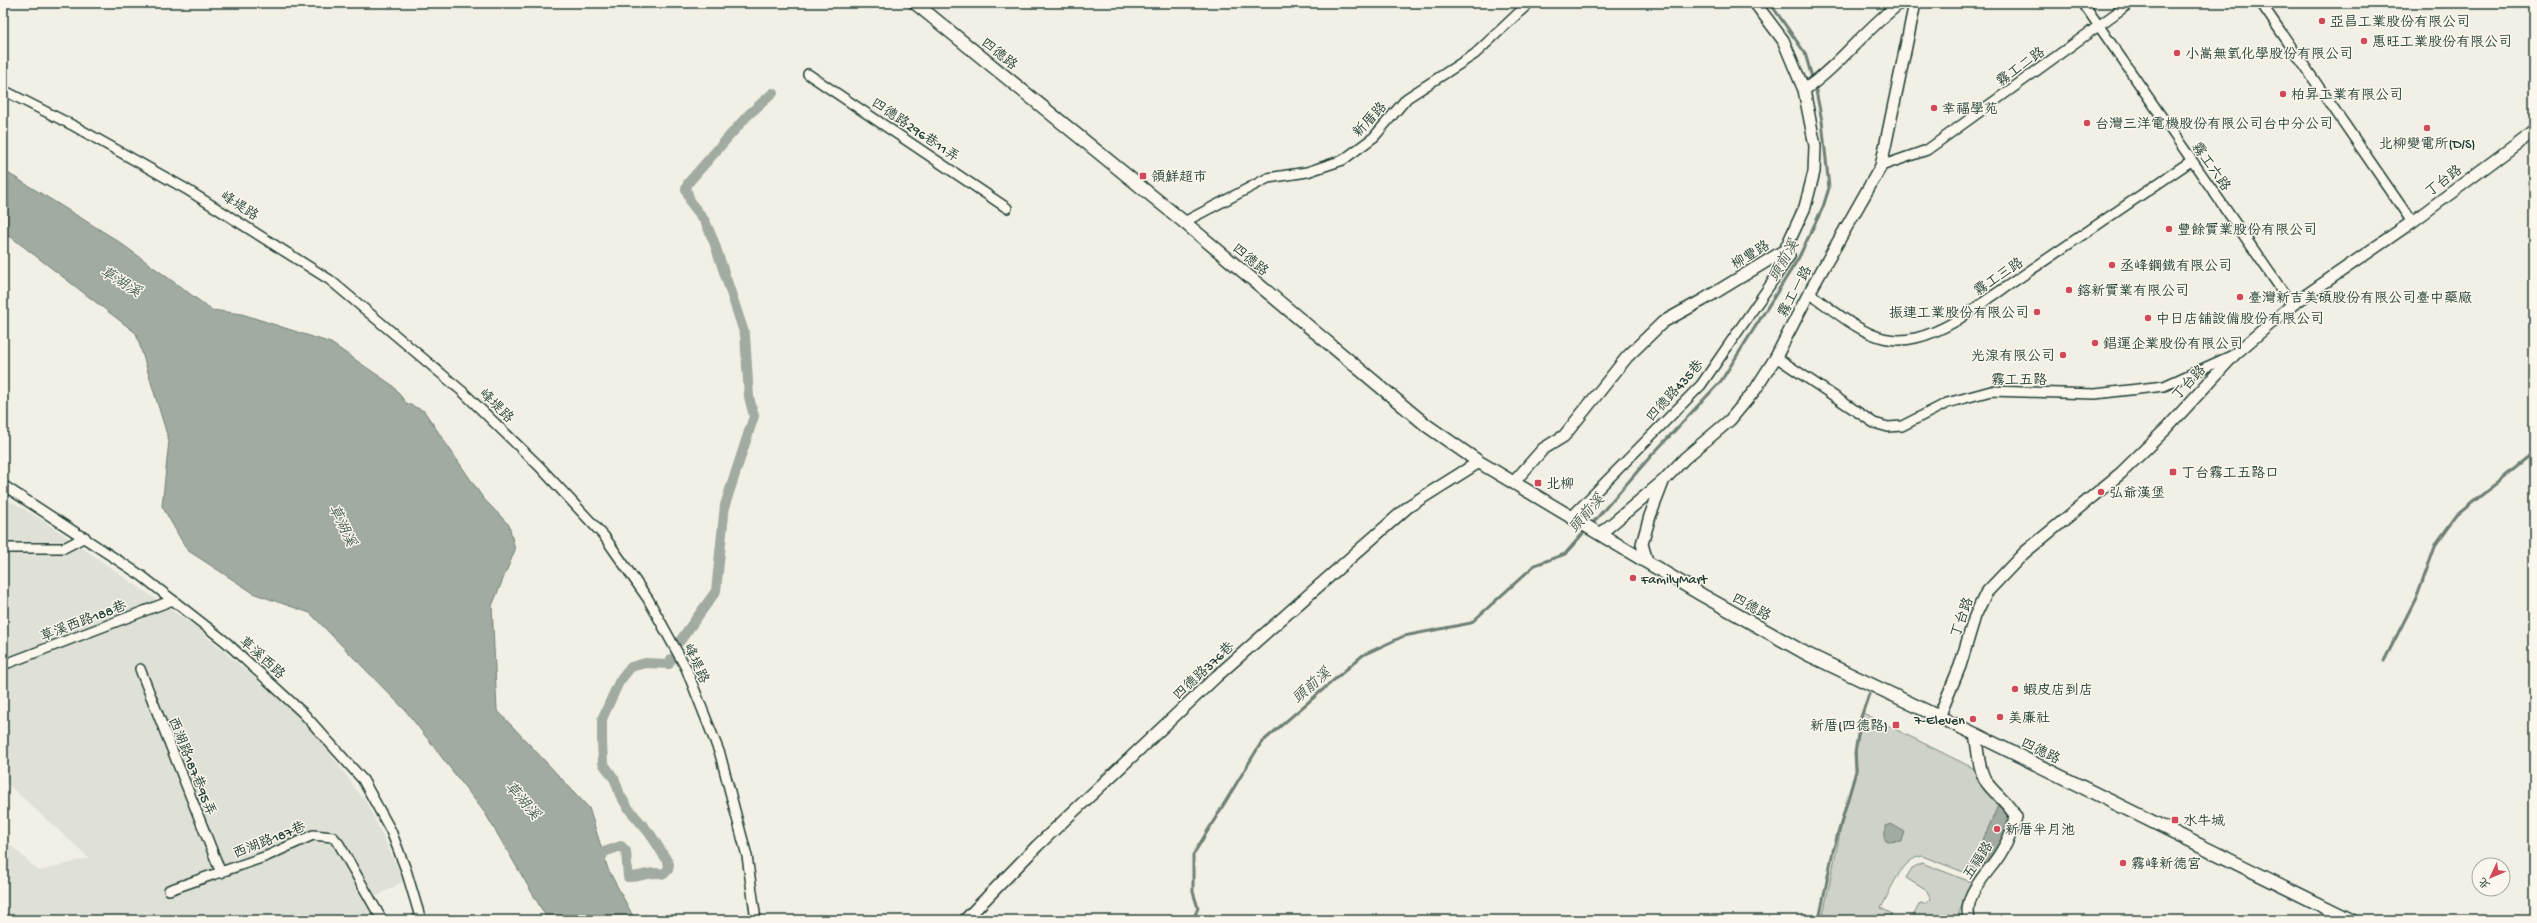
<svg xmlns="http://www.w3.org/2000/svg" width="2537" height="923" font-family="'Gochi Hand','LXGW WenKai TC',sans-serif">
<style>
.built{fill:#e0e1d6}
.green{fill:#cfd2c8;stroke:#77887e}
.water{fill:#a2aba1;stroke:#6e7f75}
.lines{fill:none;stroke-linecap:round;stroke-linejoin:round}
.stream{stroke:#6e7f75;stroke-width:3}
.canal{stroke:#a2aba1;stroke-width:10}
.minor-casing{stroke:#1f3d34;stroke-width:12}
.tertiary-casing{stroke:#1f3d34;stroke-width:14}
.secondary-casing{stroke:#1f3d34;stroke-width:15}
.minor{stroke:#fbf7ec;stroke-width:9}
.tertiary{stroke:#fbf7ec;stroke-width:11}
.secondary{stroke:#fbf7ec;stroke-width:12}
.poi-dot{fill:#d1495b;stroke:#fbf7ec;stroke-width:1.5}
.labels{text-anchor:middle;stroke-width:3;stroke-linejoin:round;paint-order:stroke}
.poi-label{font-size:14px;fill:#1f3d34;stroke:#fbf7ec;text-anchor:start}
.street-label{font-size:14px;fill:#1f3d34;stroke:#fbf7ec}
.water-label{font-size:15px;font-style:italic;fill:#465e55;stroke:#fbf7ec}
</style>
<rect width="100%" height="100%" fill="#f2f0e5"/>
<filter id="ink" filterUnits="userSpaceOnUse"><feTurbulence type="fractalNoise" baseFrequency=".025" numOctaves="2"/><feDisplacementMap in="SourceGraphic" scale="8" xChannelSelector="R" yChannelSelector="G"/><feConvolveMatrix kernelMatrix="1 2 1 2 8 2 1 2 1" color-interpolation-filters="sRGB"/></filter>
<g filter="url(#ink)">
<path class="built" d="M3,497L41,519L196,627L309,725L368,805L404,881L367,902L377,920H3V838L39,871L89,858L3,780Z"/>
<path class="green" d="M1863,713L1975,769L1979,780L2001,799L1971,867L1977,869L1974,876L1922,856C1901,859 1891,890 1881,908L1892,914L1889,920H1822L1846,804L1857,770L1856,750Z
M1922,863L1971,882L1959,913L1960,920H1911L1920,903L1926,904L1931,899L1927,891L1906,878L1912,868Z"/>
<path class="water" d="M3,170L115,239L212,310L242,314L331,343L392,385L406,403L424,411L483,498L509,525L515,550L492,606L497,710L589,808L608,869L635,920H548L485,813L406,711L310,613L255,594L187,550L162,506L169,441L136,333L11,237L3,235Z
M2001,799C2017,818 1999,870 1972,865Z
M1891,824L1905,832L1902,841L1888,842L1885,840V826Z"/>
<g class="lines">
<path class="stream" d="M1770,3L1805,53L1813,81
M1590,526L1650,457L1721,381L1798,259L1823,207L1829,188L1822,121L1815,86
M2384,661L2418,594L2436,544L2457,515L2534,453
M1193,920L1198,908L1193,892V855L1261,743L1363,655L1404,636L1471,623L1535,565L1565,554L1586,530
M1819,920L1833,851L1856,771L1855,752L1861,717L1869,694"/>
<path class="canal" d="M680,641L716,591L725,505L754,416L749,397L745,335L714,242L705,221L691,203L686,189L688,183L747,116L773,93
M598,866L604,852L621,846L626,851L628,877C640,878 652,870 664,874L668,870L669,864L651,835L628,808L620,795L615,780L603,763L602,742V719L619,682L631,667L645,663L669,664L671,659"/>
<defs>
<path id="minor" d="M2083,3L2292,305
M2261,3L2412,222
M808,74L1007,208
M3,90L74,126L186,189L330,280L463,392L539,466L604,536L648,599L686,668L720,754L747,856L756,920
M1881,166L1927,150L2130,3
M1184,222L1268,178L1307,172L1343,160L1374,137L1407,98L1475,54L1529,3
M1809,293C1865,333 1888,360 1956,321L2191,161
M1776,357L1874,423L1888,427L1902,426L1947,403L1991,391L2095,394L2164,386L2233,355
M3,485L142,576L226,642L303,713L363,780L391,831L406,870L421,920
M1572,516L1701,385L1790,256L1785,250
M3,548H64L85,537
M3,665L173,600
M140,669L221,873
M169,890L267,856L313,835L333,837L339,844L382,920"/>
<path id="tertiary" d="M1804,90C1840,65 1865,29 1900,3
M1514,482L1543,449L1564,436L1627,357L1663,322L1703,300L1785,250L1805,207L1814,172L1815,146L1804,90L1783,40L1755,3
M1600,534L1663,481L1685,458L1730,420L1755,390L1776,357L1809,293L1881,166L1915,3
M1647,561L1642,544L1650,516L1663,482
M1939,717L1960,666L1975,616L1986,593L2024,553L2121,473L2167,428L2235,354L2292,305L2412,222L2534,131
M965,920L1037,846L1217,676L1409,506L1479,462
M1969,920C1963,893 1987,875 2000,854C2007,843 2013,830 2016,817C2008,803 1996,795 1987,783C1978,770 1978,749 1975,734"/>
<path id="secondary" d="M915,3L1184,222L1426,425L1479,462L1702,595L1807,654L1975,734L2351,920"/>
</defs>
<use href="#minor" class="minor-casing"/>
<use href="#tertiary" class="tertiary-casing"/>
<use href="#secondary" class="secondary-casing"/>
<use href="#minor" class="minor"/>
<use href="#tertiary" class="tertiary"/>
<use href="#secondary" class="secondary"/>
</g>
</g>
<g class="poi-dot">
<circle cx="2322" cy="21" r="4"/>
<circle cx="2364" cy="41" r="4"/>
<circle cx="2177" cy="53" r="4"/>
<circle cx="2283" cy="94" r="4"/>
<circle cx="1934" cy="108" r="4"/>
<circle cx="2087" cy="123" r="4"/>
<circle cx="2427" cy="128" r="4"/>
<rect x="1139" y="172" width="8" height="8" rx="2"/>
<circle cx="2169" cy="229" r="4"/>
<circle cx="2112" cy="265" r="4"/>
<circle cx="2069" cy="290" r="4"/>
<circle cx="2240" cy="297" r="4"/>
<circle cx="2037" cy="312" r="4"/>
<circle cx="2148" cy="318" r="4"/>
<circle cx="2095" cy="343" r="4"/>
<circle cx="2063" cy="355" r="4"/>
<rect x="2169" y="468" width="8" height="8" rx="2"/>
<rect x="1534" y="479" width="8" height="8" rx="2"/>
<circle cx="2101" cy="492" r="4"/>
<circle cx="1633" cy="578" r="4"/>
<circle cx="2015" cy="689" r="4"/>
<circle cx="2000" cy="717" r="4"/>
<circle cx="1973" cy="719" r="4"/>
<rect x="1892" y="721" width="8" height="8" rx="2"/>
<rect x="2171" y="816" width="8" height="8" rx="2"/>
<circle cx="1997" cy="829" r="4"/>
<circle cx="2123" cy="863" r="4"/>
</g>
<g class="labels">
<g class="poi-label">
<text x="2330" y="26">亞昌工業股份有限公司</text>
<text x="2372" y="46">惠旺工業股份有限公司</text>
<text x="2185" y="58">小嵩無氧化學股份有限公司</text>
<text x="2291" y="99">柏昇工業有限公司</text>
<text x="1942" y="113">幸福學苑</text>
<text x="2095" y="128">台灣三洋電機股份有限公司台中分公司</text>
<text x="2427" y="148" text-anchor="middle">北柳變電所(D/S)</text>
<text x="1151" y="181">領鮮超市</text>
<text x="2177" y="234">豐餘實業股份有限公司</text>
<text x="2120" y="270">丞峰鋼鐵有限公司</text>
<text x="2077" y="295">鎔新實業有限公司</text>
<text x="2248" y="302">臺灣新吉美碩股份有限公司臺中藥廠</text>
<text x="2029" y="317" text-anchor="end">振連工業股份有限公司</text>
<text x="2156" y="323">中日店舖設備股份有限公司</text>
<text x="2103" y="348">錩運企業股份有限公司</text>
<text x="2055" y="360" text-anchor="end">光湶有限公司</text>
<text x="2181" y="477">丁台霧工五路口</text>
<text x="1546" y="488">北柳</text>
<text x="2109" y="497">弘爺漢堡</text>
<text x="1641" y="583">FamilyMart</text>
<text x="2023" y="694">蝦皮店到店</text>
<text x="2008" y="722">美廉社</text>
<text x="1965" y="724" text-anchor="end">7-Eleven</text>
<text x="1888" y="730" text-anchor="end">新厝(四德路)</text>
<text x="2183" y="825">水牛城</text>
<text x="2005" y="834">新厝半月池</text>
<text x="2131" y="868">霧峰新德宮</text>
</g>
<g class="street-label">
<text transform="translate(1000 53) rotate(39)" y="5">四德路</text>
<text transform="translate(2020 66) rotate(-36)" y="5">霧工二路</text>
<text transform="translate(1369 119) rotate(-47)" y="5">新厝路</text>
<text transform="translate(916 129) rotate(34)" y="5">四德路296巷11弄</text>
<text transform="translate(2212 166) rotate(55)" y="5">霧工六路</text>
<text transform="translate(2443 180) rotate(-37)" y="5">丁台路</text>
<text transform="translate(240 205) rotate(32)" y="5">峰堤路</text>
<text transform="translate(1750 254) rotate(-31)" y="5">柳豐路</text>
<text transform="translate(1251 259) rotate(40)" y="5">四德路</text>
<text transform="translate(1998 276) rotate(-34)" y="5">霧工三路</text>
<text transform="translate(1794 291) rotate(-62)" y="5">霧工一路</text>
<text x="2019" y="384">霧工五路</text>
<text transform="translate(2188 382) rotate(-47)" y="5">丁台路</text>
<text transform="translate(1674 390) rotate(-48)" y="5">四德路435巷</text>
<text transform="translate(497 405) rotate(44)" y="5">峰堤路</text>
<text transform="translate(1752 606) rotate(29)" y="5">四德路</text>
<text transform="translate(1961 617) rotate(-70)" y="5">丁台路</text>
<text transform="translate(83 620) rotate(-21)" y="5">草溪西路188巷</text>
<text transform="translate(263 657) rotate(42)" y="5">草溪西路</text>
<text transform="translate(697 663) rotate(65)" y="5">峰堤路</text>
<text transform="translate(1203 670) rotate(-43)" y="5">四德路376巷</text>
<text transform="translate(2041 750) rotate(26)" y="5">四德路</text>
<text transform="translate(193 766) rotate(68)" y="5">西湖路187巷95弄</text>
<text transform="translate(269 839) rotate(-22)" y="5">西湖路187巷</text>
<text transform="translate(1977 860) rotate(-56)" y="5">五福路</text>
</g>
<g class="water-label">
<text transform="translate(1783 260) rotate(-60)" y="5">頭前溪</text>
<text transform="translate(121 281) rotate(31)" y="5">草湖溪</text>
<text transform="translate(1586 513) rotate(-49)" y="5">頭前溪</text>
<text transform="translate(343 525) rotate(64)" y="5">草湖溪</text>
<text transform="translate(1311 685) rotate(-41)" y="5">頭前溪</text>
<text transform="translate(523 800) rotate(49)" y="5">草湖溪</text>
</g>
</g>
<rect width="2537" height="923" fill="none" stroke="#fbf7ec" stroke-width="16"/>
<rect x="8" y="8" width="2521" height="907" fill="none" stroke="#1f3d34" stroke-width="1.5" filter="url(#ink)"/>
<g transform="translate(2491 877) rotate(226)"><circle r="19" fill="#fbf7ec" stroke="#a3ada2"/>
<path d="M0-3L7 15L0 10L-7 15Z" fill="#d1495b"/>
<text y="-6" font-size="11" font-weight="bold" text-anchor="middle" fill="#1f3d34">北</text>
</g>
</svg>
